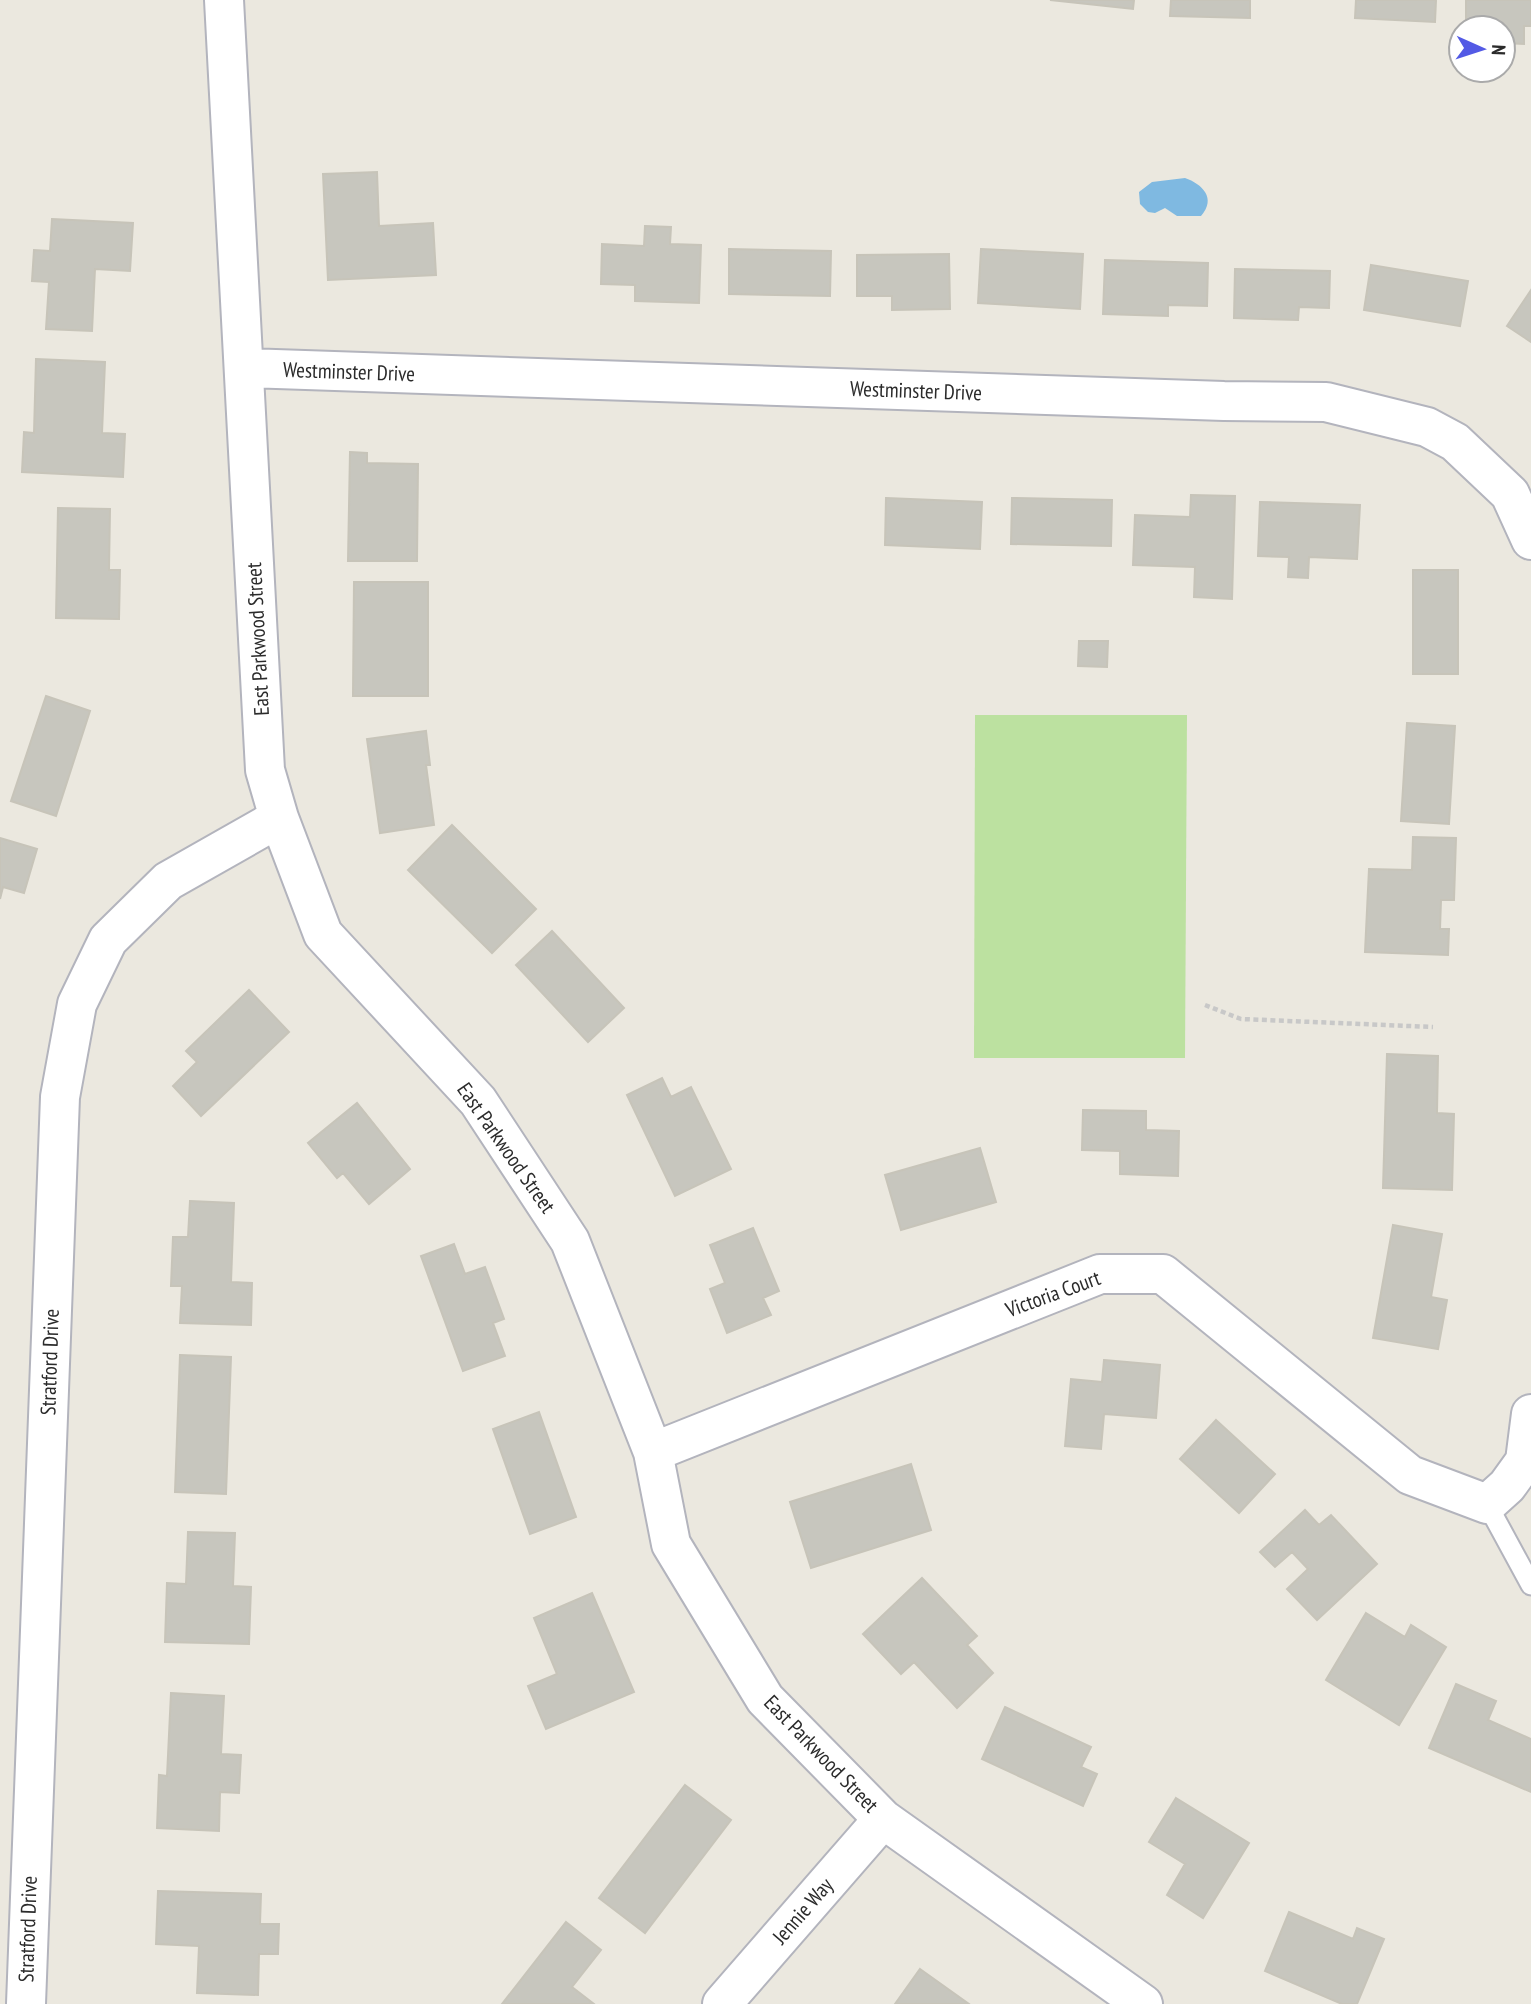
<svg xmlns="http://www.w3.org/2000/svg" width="1531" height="2004" font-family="'PT Sans Narrow',sans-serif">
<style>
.pitch{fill:#bce1a0}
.water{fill:#7fb9e1}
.building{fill:#c7c6be;stroke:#c7c4b9;stroke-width:2}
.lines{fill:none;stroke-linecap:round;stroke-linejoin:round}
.service-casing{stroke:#b3b4bd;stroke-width:23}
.minor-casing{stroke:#b3b4bd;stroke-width:42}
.path{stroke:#c8c8c8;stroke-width:4.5;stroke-dasharray:5 3.5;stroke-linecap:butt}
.service{stroke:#fff;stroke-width:19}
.minor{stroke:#fff;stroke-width:38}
.labels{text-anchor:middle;stroke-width:6;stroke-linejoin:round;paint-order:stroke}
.street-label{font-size:21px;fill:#2b2b2b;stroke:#fff}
</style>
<rect width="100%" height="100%" fill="#ebe8df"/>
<path class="pitch" d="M975,715H1187L1185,1058H974Z"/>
<path class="water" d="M1185,178C1202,184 1217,198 1201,216H1177L1165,208L1155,213L1148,212L1140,204L1139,192L1152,182Z"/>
<path class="building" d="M1050,0H1134L1133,9Z
M1171,0H1250V18L1170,16Z
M1356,0H1436L1435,22L1355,18Z
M1466,0H1531V26H1524V44L1503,43V28H1496V25L1466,24Z
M377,172L379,226L433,223L436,275L328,280L323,174Z
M52,219L133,223L130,271L95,269L92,331L46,329L49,282L32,281L34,250L50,251Z
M645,226L671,227L670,244L701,245L699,303L635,301V285L601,284L602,244L644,246Z
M729,249L831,251L830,296L729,294Z
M981,249L1083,254L1080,309L978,303Z
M949,254L950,309L892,310V296H857V255Z
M1105,260L1208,263L1207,306L1168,305V316L1103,314Z
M1371,265L1468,281L1460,326L1364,310Z
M1235,269L1330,271L1329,308L1299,307L1298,320L1234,318Z
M1531,290V342L1507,326Z
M36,359L105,362L102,433L125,434L123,477L22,472L24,432L34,433Z
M350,452L367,453V463L418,464L417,561H348Z
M1191,495L1235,496L1232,599L1194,597L1195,567L1133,565L1135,515L1190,517Z
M886,498L982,502L980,549L885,545Z
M1012,498L1112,500L1111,546L1011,544Z
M1260,502L1360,505L1357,559L1309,557L1308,578L1288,577L1289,557L1258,556Z
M58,508L110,509L109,570H120L119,619L56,618Z
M1413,570H1458V674H1413Z
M354,582H428V696H353Z
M1079,641H1108L1107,667L1078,666Z
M46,696L90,711L56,816L11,801Z
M1407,723L1455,726L1449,824L1401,821Z
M426,731L430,765H426L434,825L380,833L367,739Z
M452,825L536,909L492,953L408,870Z
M1413,837L1456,838L1454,900H1441L1440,929H1449L1448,955L1365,952L1369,869L1412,870Z
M0,838L37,849L24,893L3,887L0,899Z
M552,931L624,1008L588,1042L516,965Z
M249,990L289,1032L201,1116L173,1086L197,1062L186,1051Z
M1387,1054L1438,1056L1437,1113L1454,1114L1452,1190L1383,1188Z
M662,1078L671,1097L691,1087L731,1169L675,1196L627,1095Z
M357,1103L410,1169L369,1204L343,1173L337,1178L308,1143Z
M1083,1110L1146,1111V1130L1179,1131L1178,1176L1120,1174V1151L1082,1150Z
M980,1148L996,1202L901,1230L885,1175Z
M190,1201L234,1203L231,1282L252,1283L251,1325L180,1323L182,1286H171L173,1237H188Z
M1393,1225L1442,1234L1431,1297L1447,1300L1438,1349L1373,1338Z
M753,1228L779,1291L763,1298L771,1315L727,1333L710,1289L725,1283L710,1245Z
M454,1244L465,1274L485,1267L504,1319L493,1323L505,1356L463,1371L421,1256Z
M180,1355L231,1357L226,1494L175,1492Z
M1104,1360L1160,1365L1156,1418L1104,1414L1101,1449L1065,1446L1071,1379L1102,1382Z
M539,1412L576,1517L530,1534L493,1429Z
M1216,1420L1275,1474L1239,1513L1180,1459Z
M911,1464L931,1530L811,1568L790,1502Z
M1305,1510L1319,1525L1331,1515L1377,1564L1317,1620L1287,1589L1308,1569L1292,1552L1275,1567L1260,1552Z
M188,1532L235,1533L233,1586L251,1587L249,1644L165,1642L167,1583L186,1584Z
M922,1578L977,1636L967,1645L993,1673L957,1708L914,1662L901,1674L863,1634Z
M592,1593L634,1692L546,1729L528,1686L557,1674L534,1618Z
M1366,1613L1405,1637L1411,1625L1446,1647L1399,1725L1326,1680Z
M1456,1684L1496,1701L1488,1720L1531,1739V1792L1429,1748Z
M171,1693L224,1696L221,1754L241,1755L239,1793L220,1792L219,1831L157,1828L159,1775L167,1776Z
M1005,1707L1091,1747L1081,1767L1097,1774L1083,1806L982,1759Z
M685,1785L731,1820L645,1933L599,1898Z
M1176,1798L1249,1843L1203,1918L1167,1895L1185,1864L1149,1842Z
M158,1891L261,1894L260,1924H279L278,1954H259L258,1995L197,1993L199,1946L156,1944Z
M1289,1912L1353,1939L1357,1928L1384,1939L1357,2004H1342L1265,1971Z
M566,1922L601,1950L572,1987L594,2004H502Z
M920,1969L969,2004H895Z"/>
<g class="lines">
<defs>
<path id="service" d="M1487,1504L1531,1585"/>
<path id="minor" d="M224,0L265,770L279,818L323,934L478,1101L570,1241L653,1452L671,1544L765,1699L883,1819L1143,2004
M244,368L1224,401L1326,402L1427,427L1455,442L1510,494L1531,540
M653,1452L1100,1274H1163L1410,1475L1487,1504L1507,1486L1525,1461L1531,1414
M26,2004L60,1097L77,1004L108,940L168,881L279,818
M722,2004L883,1819"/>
</defs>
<use href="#service" class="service-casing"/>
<use href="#minor" class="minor-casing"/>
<path class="path" d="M1205,1005L1241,1019L1433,1027"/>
<use href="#service" class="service"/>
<use href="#minor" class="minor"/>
</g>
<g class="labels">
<g class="street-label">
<text transform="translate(349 372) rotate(2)" y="7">Westminster Drive</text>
<text transform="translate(916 391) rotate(2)" y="7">Westminster Drive</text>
<text transform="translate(258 639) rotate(-93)" y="7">East Parkwood Street</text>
<text transform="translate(506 1148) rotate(55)" y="7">East Parkwood Street</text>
<text transform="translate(1053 1294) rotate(-20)" y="7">Victoria Court</text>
<text transform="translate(50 1362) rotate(-88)" y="7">Stratford Drive</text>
<text transform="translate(821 1754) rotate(46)" y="7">East Parkwood Street</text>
<text transform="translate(803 1911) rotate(-49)" y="7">Jennie Way</text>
<text transform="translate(28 1929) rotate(-88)" y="7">Stratford Drive</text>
</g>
</g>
<g transform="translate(1482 49) rotate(93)"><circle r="33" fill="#ffffff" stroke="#aaaaaa" stroke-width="2"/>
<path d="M0-5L12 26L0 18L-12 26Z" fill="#535ae5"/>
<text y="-10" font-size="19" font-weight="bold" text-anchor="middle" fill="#2b2b2b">N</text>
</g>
</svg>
